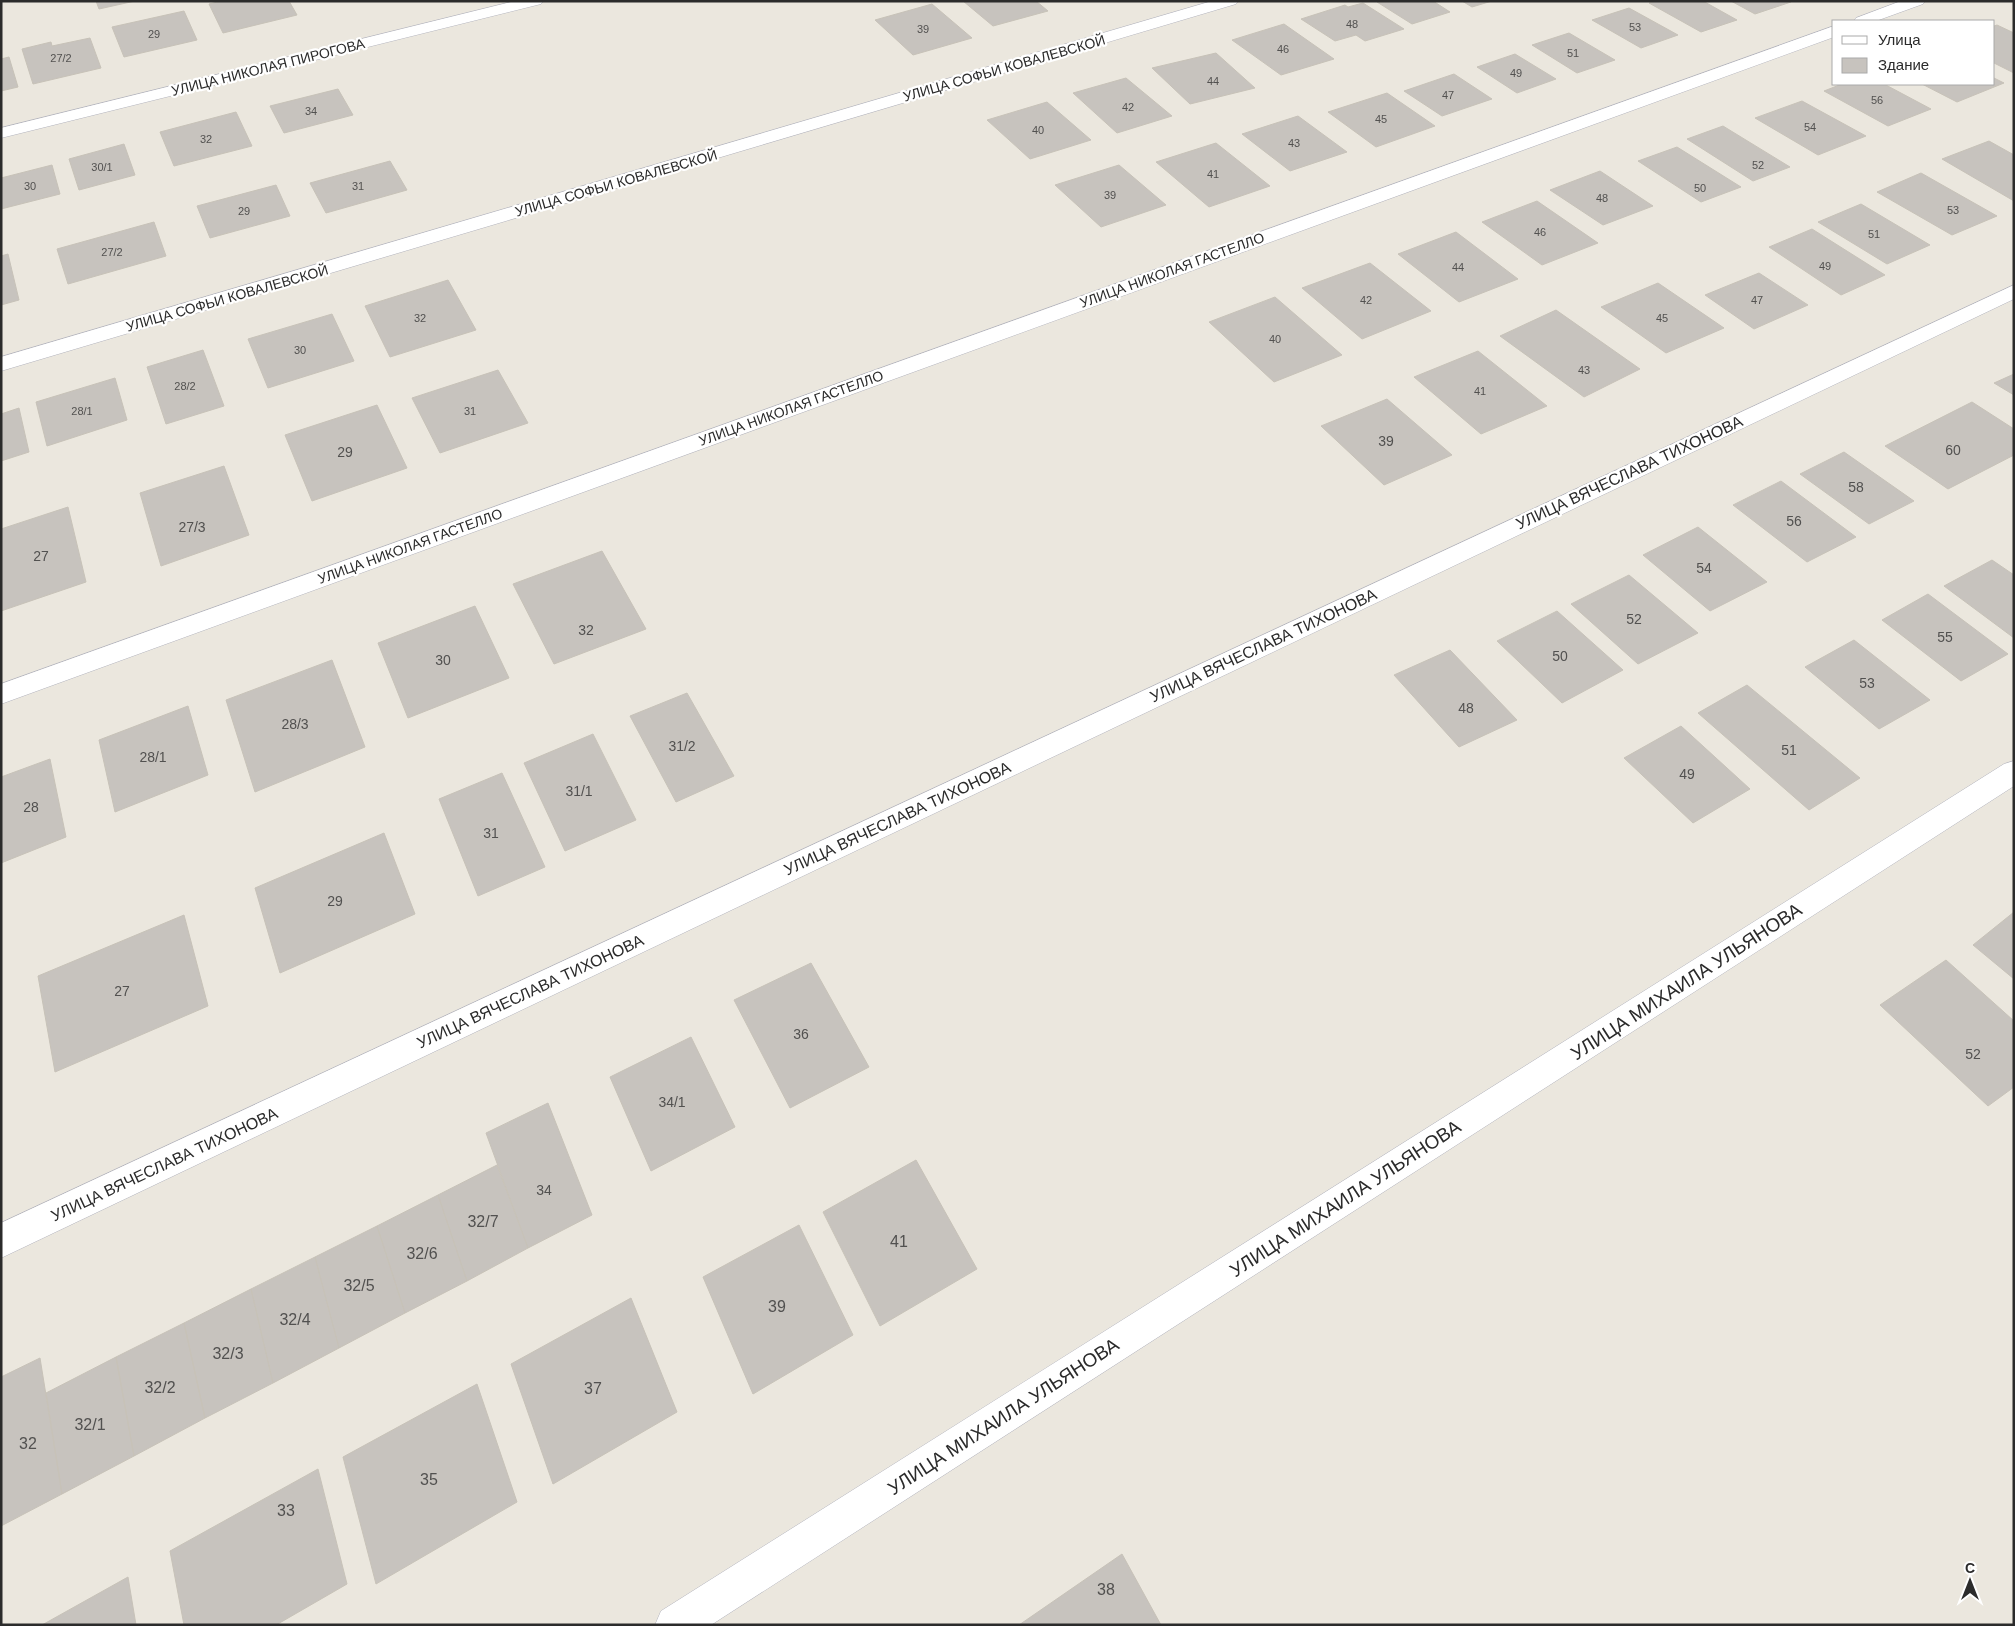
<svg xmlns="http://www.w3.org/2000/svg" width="2015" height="1626" font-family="Arial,sans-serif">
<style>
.building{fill:#c7c3be;stroke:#c7c2b8}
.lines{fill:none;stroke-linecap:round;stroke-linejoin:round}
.minor-casing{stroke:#b2b3bd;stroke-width:1}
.minor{fill:#fff;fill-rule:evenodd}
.labels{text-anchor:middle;stroke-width:4.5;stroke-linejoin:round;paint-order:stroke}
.far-number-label{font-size:11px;fill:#525150}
.far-street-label{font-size:14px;fill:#2b2b2b;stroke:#fff}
.number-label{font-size:14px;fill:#525150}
.street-label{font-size:16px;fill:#2b2b2b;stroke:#fff}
.near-number-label{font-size:16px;fill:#525150}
.near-street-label{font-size:19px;fill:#2b2b2b;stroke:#fff}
</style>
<rect width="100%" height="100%" fill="#ebe7de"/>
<path class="building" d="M96,1H135L99,9Z
M222,1H289L297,15L223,33L209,4Z
M963,1H1036L1048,11L993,26Z
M1433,1L1450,12L1412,24L1377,2Z
M1462,1H1492L1472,7Z
M1656,1H1703L1737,20L1701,32L1649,3Z
M1731,1H1790L1791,2L1755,14Z
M1363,3L1404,29L1365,41L1356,35L1335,41L1301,19L1345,5L1348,7Z
M932,4L972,38L913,55L875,20Z
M1629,8L1678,35L1641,48L1592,20Z
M184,11L197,40L124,57L112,27Z
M1284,24L1334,59L1281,75L1232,40Z
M1997,25L2014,33V73L1994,63V26Z
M1569,33L1615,60L1577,73L1532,45Z
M90,38L101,68L33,84L22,49L51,42L52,46Z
M1216,53L1255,88L1190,104L1152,68Z
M1515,54L1556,79L1517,93L1477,67Z
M9,57L18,87L1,91V59Z
M1454,74L1492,99L1442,116L1404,91Z
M1126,78L1172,116L1117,133L1073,93Z
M1994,78L2004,83L1957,102L1922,84H1994Z
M1842,84H1884L1931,109L1888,126L1824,91Z
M338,89L353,115L284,133L270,106Z
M1387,93L1435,126L1376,147L1328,112Z
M1802,101L1866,136L1818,155L1755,118Z
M1047,102L1091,140L1030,159L987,120Z
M236,112L252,146L174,166L160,132Z
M1298,116L1347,152L1290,171L1242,134Z
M1723,126L1790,167L1753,181L1687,139Z
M1989,141L2014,155V201L1942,159Z
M1216,143L1270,186L1209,207L1156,162Z
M124,144L135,175L79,190L69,159Z
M1677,147L1741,187L1701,202L1638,161Z
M390,161L407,190L326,213L310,183Z
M52,165L60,194L1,209V178Z
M1119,165L1166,205L1101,227L1055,185Z
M1600,171L1653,206L1603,225L1550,190Z
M1921,173L1997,216L1952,235L1877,192Z
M276,185L290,216L210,238L197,206Z
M1537,201L1598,243L1542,265L1482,222Z
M1861,204L1930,245L1887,264L1818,222Z
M154,222L166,256L68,284L57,249Z
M1812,229L1885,275L1841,295L1769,247Z
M1456,232L1518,279L1459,302L1398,254Z
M8,254L19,300L1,305V256Z
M1370,263L1431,311L1362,339L1302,288Z
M1759,273L1808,305L1754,329L1705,295Z
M448,280L476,330L390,357L365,306Z
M1658,283L1724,328L1666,353L1601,307Z
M1275,297L1342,355L1274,382L1209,322Z
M1556,310L1640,369L1584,397L1500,336Z
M332,314L354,361L268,388L248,339Z
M203,350L224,406L166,424L147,367Z
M1478,351L1547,406L1481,434L1414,377Z
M498,370L528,423L440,453L412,398Z
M2014,374V395L1994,383Z
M115,378L127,420L47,446L36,402Z
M1387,399L1452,455L1384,485L1321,426Z
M1972,402L2014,429V455L1948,489L1885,446Z
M377,405L407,468L312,501L285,435Z
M19,408L29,452L1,461V414Z
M1844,452L1914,501L1869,524L1800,474Z
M224,466L249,535L161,566L140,493Z
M1781,481L1856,537L1807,562L1733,505Z
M68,507L86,582L1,611V529Z
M1698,527L1767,582L1710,611L1643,555Z
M602,551L646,629L554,664L513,584Z
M1992,560L2014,575V638L1944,586Z
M1629,575L1698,633L1638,664L1571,604Z
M1928,594L2008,654L1961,681L1882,620Z
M475,606L509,678L408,718L378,643Z
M1557,611L1623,670L1562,703L1497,641Z
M1854,640L1930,700L1879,729L1805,667Z
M1450,650L1517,720L1459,747L1394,675Z
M332,660L365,747L255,792L226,700Z
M1747,685L1860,778L1809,810L1698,713Z
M687,693L734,776L676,802L630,716Z
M188,706L208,775L115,812L99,740Z
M1681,726L1750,789L1693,823L1624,758Z
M593,734L636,820L565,851L524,763Z
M50,759L66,837L1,863V777Z
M502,773L545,867L478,896L439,799Z
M384,833L415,914L280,973L255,888Z
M2014,912V979L1973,945Z
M184,915L208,1006L55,1072L38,976Z
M1946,960L2014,1021V1087L1988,1106L1880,1005Z
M811,963L869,1067L790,1108L734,1000Z
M691,1037L735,1127L651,1171L610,1077Z
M548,1103L592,1215L528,1248L486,1133Z
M916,1160L977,1269L880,1326L823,1212Z
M497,1165L528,1248L467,1281L438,1195Z
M438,1195L467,1281L405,1313L377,1226Z
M799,1225L853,1335L753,1394L703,1277Z
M377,1226L405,1313L339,1348L315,1257Z
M315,1257L339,1348L273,1383L251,1289Z
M251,1289L273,1383L205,1418L184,1323Z
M631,1298L677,1412L553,1484L511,1364Z
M184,1323L205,1418L134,1456L116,1357Z
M116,1357L134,1456L62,1494L46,1393Z
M40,1358L62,1494L1,1526V1377Z
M477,1384L517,1502L376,1584L343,1457Z
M318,1469L347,1584L276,1625H184L170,1551Z
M1122,1554L1161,1625H1019Z
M128,1577L136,1625H42Z"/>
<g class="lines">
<defs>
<path id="minor" d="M515,1H543L541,4L1,138V128Z
M1212,1H1238L1236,4L1,371V357Z
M1901,1H1925L1923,4L1876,21H1854L1856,18Z
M1834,26V37L1,704V684Z
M2014,285V299L1,1258V1223Z
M2014,761V786L711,1625H655L661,1611L2004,764Z"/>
</defs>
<use href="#minor" class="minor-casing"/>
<use href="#minor" class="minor"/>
</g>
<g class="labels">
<g class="far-number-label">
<text x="1352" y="28">48</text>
<text x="1635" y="31">53</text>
<text x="923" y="33">39</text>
<text x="154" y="38">29</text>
<text x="1283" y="53">46</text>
<text x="1573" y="57">51</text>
<text x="61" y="62">27/2</text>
<text x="1516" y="77">49</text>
<text x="1213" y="85">44</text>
<text x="1448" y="99">47</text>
<text x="1877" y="104">56</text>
<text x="1128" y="111">42</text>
<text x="311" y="115">34</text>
<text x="1381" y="123">45</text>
<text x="1810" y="131">54</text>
<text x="1038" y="134">40</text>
<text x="206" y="143">32</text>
<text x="1294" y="147">43</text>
<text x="1758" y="169">52</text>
<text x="102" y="171">30/1</text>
<text x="1213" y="178">41</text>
<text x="30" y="190">30</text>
<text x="358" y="190">31</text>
<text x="1700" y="192">50</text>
<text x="1110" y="199">39</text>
<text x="1602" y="202">48</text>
<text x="1953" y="214">53</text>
<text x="244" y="215">29</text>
<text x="1540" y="236">46</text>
<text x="1874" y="238">51</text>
<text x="112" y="256">27/2</text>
<text x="1825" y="270">49</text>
<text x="1458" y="271">44</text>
<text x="1366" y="304">42</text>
<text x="1757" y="304">47</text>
<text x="420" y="322">32</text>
<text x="1662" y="322">45</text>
<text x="1275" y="343">40</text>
<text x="300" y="354">30</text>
<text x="1584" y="374">43</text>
<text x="185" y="390">28/2</text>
<text x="1480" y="395">41</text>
<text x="82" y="415">28/1</text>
<text x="470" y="415">31</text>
</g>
<g class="far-street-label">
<text transform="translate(268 67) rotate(-14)" y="5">УЛИЦА НИКОЛАЯ ПИРОГОВА</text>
<text transform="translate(1004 68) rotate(-16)" y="5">УЛИЦА СОФЬИ КОВАЛЕВСКОЙ</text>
<text transform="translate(616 183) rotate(-16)" y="5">УЛИЦА СОФЬИ КОВАЛЕВСКОЙ</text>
<text transform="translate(1172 270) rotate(-20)" y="5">УЛИЦА НИКОЛАЯ ГАСТЕЛЛО</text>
<text transform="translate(227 298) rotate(-16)" y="5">УЛИЦА СОФЬИ КОВАЛЕВСКОЙ</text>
<text transform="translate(791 408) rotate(-20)" y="5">УЛИЦА НИКОЛАЯ ГАСТЕЛЛО</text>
<text transform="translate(410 546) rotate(-20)" y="5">УЛИЦА НИКОЛАЯ ГАСТЕЛЛО</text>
</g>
<g class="number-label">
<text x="1386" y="446">39</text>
<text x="1953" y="455">60</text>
<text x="345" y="457">29</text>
<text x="1856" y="492">58</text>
<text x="1794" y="526">56</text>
<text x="192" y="532">27/3</text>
<text x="41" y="561">27</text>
<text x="1704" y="573">54</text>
<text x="1634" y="624">52</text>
<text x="586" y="635">32</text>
<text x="1945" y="642">55</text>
<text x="1560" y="661">50</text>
<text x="443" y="665">30</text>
<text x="1867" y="688">53</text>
<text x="1466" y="713">48</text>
<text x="295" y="729">28/3</text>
<text x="682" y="751">31/2</text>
<text x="1789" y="755">51</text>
<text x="153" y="762">28/1</text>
<text x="1687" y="779">49</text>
<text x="579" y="796">31/1</text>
<text x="31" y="812">28</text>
<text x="491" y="838">31</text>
<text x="335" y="906">29</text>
<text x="122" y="996">27</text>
<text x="801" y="1039">36</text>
<text x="1973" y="1059">52</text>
<text x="672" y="1107">34/1</text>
<text x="544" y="1195">34</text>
</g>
<g class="street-label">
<text transform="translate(1629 472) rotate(-25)" y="6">УЛИЦА ВЯЧЕСЛАВА ТИХОНОВА</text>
<text transform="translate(1263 645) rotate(-25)" y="6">УЛИЦА ВЯЧЕСЛАВА ТИХОНОВА</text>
<text transform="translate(897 818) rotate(-25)" y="6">УЛИЦА ВЯЧЕСЛАВА ТИХОНОВА</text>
<text transform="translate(530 991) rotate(-25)" y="6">УЛИЦА ВЯЧЕСЛАВА ТИХОНОВА</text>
<text transform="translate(164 1164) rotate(-25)" y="6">УЛИЦА ВЯЧЕСЛАВА ТИХОНОВА</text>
</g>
<g class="near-number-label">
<text x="483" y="1227">32/7</text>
<text x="899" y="1247">41</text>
<text x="422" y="1259">32/6</text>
<text x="359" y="1291">32/5</text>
<text x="777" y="1312">39</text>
<text x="295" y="1325">32/4</text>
<text x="228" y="1359">32/3</text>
<text x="160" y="1393">32/2</text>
<text x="593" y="1394">37</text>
<text x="90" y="1430">32/1</text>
<text x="28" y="1449">32</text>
<text x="429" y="1485">35</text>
<text x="286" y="1516">33</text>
<text x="1106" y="1595">38</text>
</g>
<g class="near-street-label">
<text transform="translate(1686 981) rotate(-33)" y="7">УЛИЦА МИХАИЛА УЛЬЯНОВА</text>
<text transform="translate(1345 1198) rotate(-33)" y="7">УЛИЦА МИХАИЛА УЛЬЯНОВА</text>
<text transform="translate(1003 1416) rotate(-33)" y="7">УЛИЦА МИХАИЛА УЛЬЯНОВА</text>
</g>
</g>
<rect width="2015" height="1626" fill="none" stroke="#2b2b2b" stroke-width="5"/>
<rect x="1832" y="20" width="162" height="65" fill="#ffffff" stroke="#aaaaaa"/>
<rect x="1842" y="36" width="25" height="8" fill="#ffffff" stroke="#aaaaaa"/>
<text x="1878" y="45" font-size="15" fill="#2b2b2b">Улица</text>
<rect x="1842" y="58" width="25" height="15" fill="#c7c3be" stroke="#aaaaaa"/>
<text x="1878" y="70" font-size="15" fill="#2b2b2b">Здание</text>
<g transform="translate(1970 1581)" stroke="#ffffff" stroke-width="4" paint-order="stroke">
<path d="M0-4L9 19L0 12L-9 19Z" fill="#2b2b2b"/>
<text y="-8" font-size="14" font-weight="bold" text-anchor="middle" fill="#2b2b2b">С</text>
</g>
</svg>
